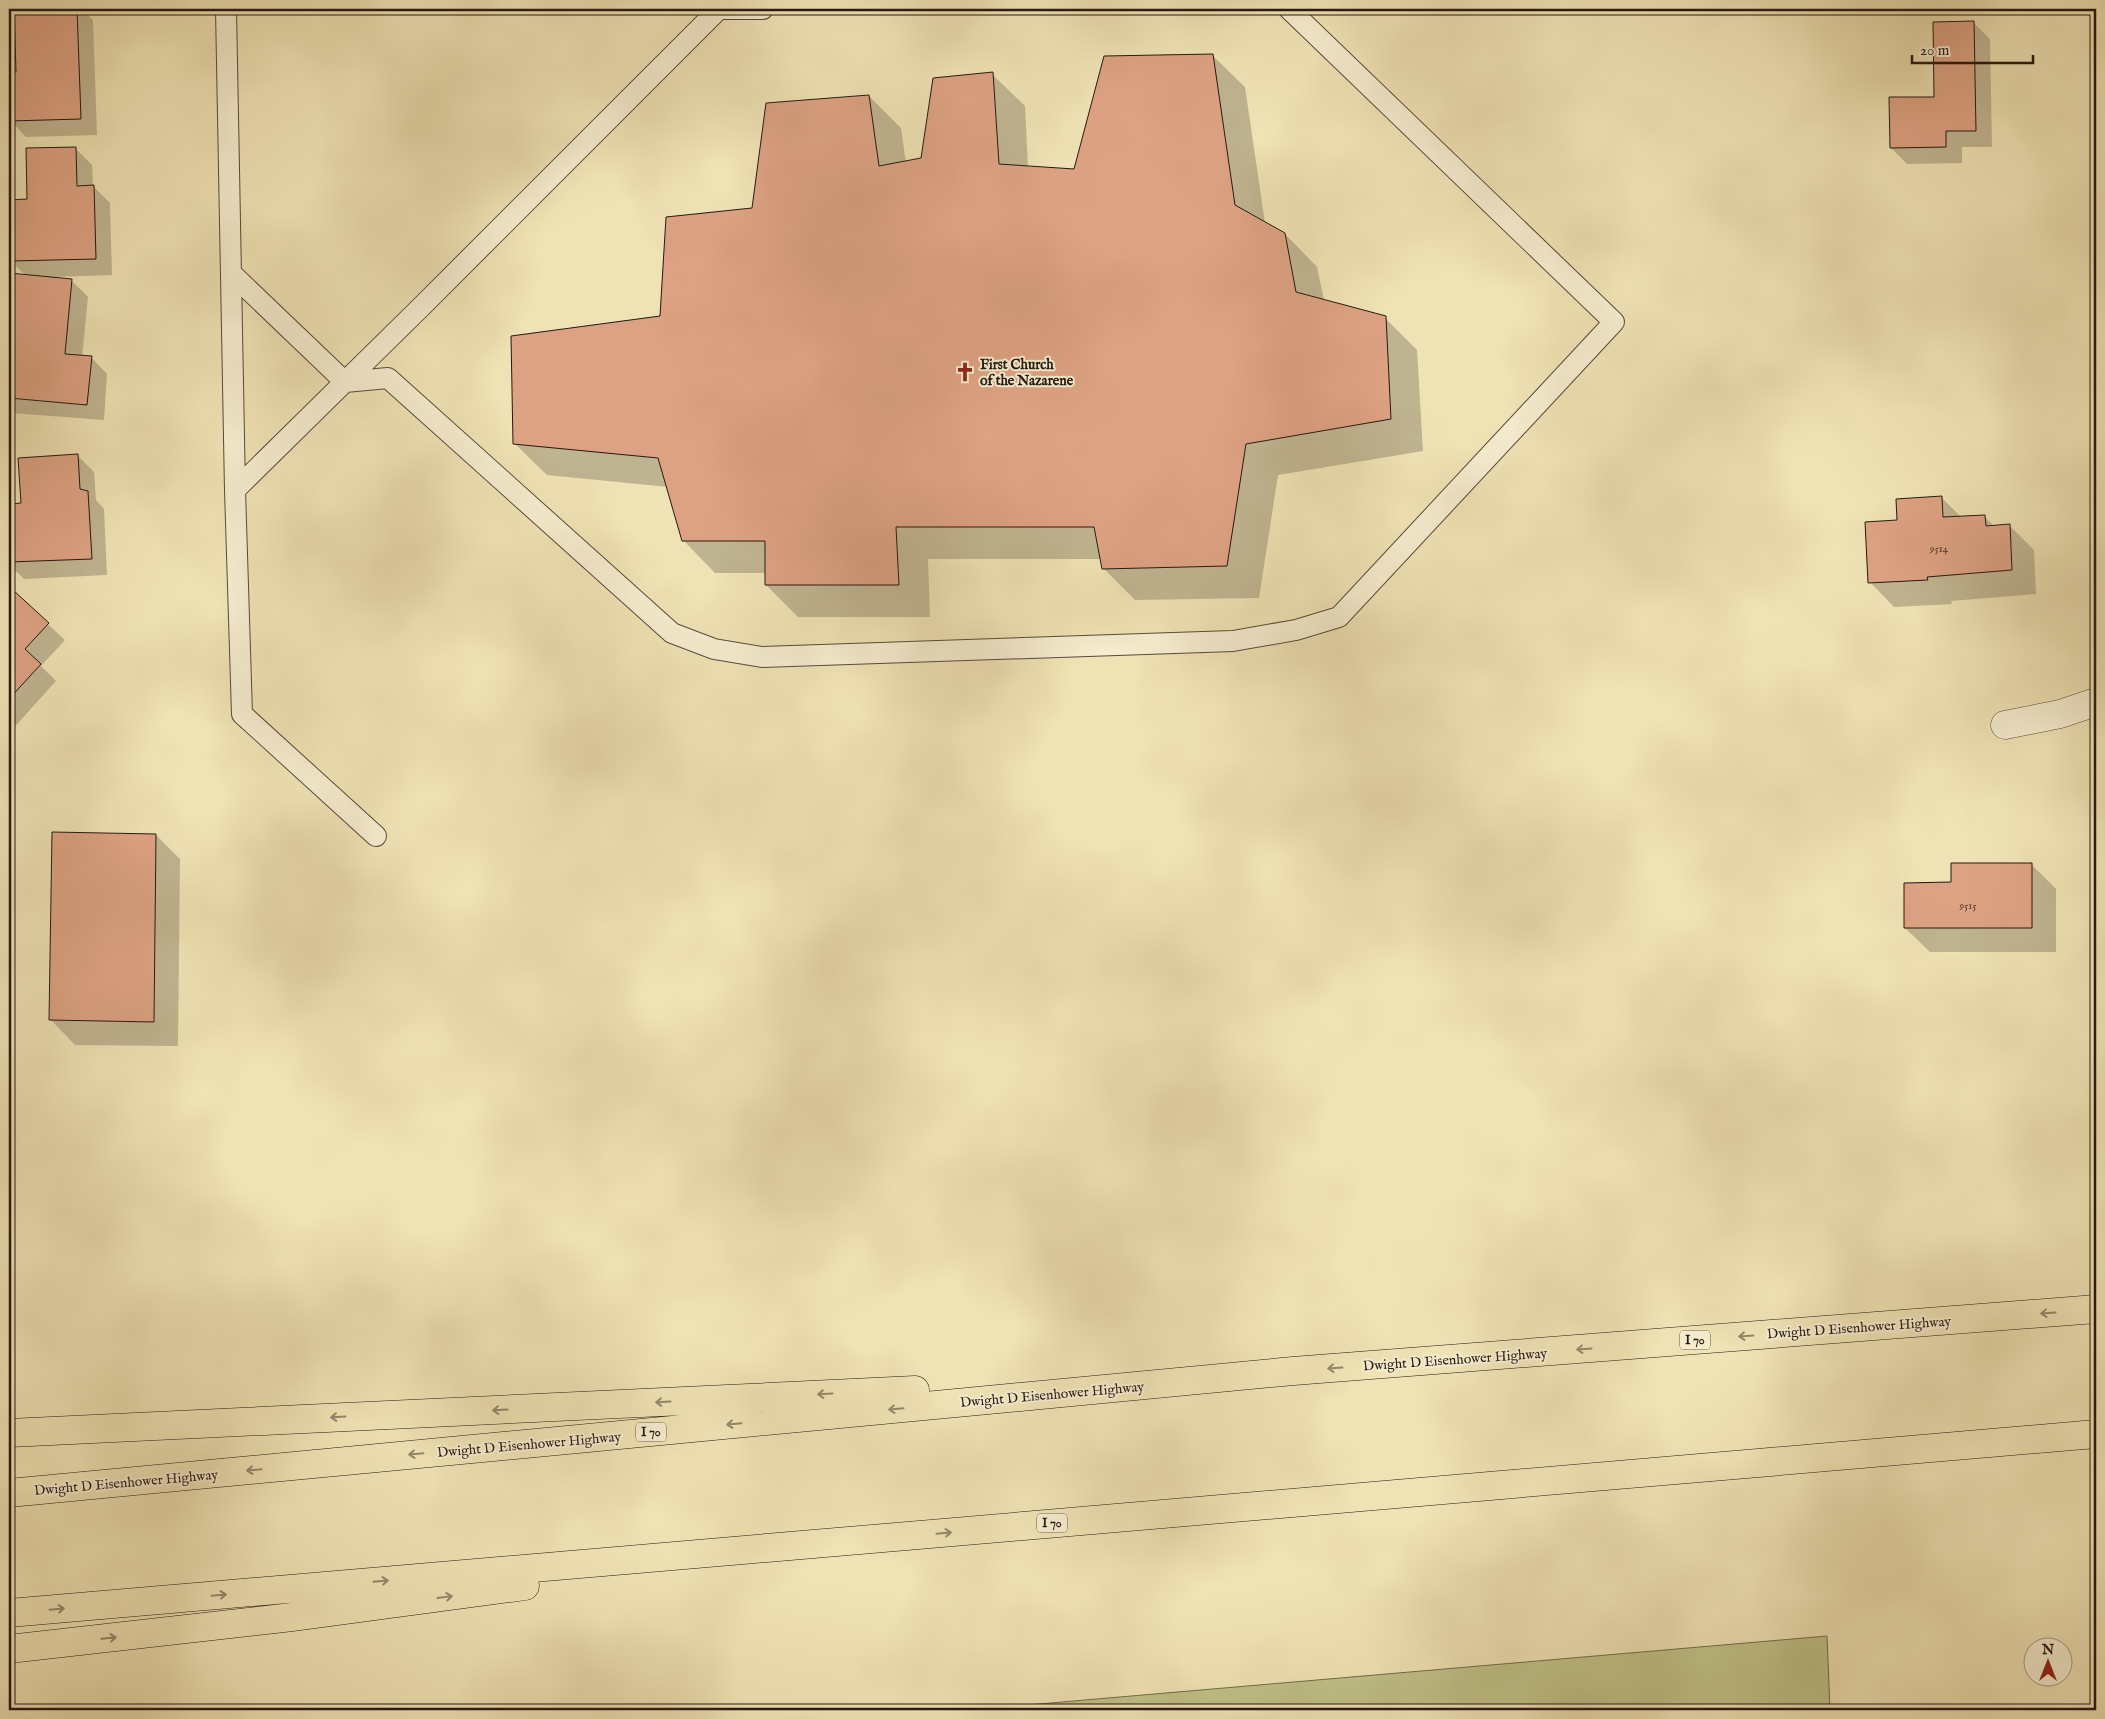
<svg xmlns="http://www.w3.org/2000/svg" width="2105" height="1719" font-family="'IM FELL English',serif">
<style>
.green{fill:#c0c188;stroke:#736c4c}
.shadow{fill:#0003}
.building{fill:#dda283;stroke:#261811}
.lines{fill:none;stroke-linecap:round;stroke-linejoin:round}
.service-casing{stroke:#584a3a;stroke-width:22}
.minor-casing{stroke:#584a3a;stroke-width:29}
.motorway-casing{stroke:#261811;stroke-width:29}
.service{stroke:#f5ecce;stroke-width:20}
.minor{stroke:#f5ecce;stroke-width:28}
.motorway{stroke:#efe2b4;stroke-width:28}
.oneway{stroke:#95876b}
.labels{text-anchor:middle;stroke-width:4;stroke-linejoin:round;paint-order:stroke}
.number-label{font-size:11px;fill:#543a2e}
.shield{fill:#f5ecce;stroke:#64584a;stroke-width:1}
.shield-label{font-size:12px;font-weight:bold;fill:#261811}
.poi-label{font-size:14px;font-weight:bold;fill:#261811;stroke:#f5ecce;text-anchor:start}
.street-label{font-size:14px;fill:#261811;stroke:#f5ecce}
</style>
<rect width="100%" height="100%" fill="#efe2b4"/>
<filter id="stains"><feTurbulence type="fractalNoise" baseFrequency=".004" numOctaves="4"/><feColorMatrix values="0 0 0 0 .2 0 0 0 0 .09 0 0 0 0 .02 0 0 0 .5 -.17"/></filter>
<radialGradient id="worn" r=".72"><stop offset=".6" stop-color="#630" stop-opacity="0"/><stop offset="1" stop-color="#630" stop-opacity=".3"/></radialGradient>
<path class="green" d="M1827,1636L1830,1710H969L1804,1638Z"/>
<path class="shadow" d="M16,9H82L93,20L97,135L26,137L10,120L9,74H18Z
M1974,23L1990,39L1992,147H1962V163L1907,164L1891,148L1935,98Z
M1212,55L1245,87L1265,223L1285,234L1317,267L1324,300L1385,318L1417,350L1423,451L1278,475L1259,598L1135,600L1103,568L1101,559H928L930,617H798L766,585V573H715L683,540L668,487L547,475L514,443L662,318L753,209L869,96L901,128L906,163L922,159L992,74L1025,106L1028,167L1075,170Z
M75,148L92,165L93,186L110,203L112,275L54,277V278L71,280L88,297L82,357H91L107,374L104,420L11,413L9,410V274L26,276L11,261L9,201H28Z
M78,456L94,472L96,500L104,509L107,575L24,579L9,564V506L22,505Z
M1941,497L1962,518L1985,517L1994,526H2010L2034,550L2036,594L1951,601L1952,604L1894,607L1870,582L1899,521Z
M13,592L65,640L41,666L56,681L9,733V596Z
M156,835L180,859L178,1046L75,1045L51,1020Z
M2031,864L2056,889V952H1930L1905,928L1953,883Z"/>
<path class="building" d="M14,9H77L81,119L9,121V72H16Z
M1974,21L1976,131H1946V147L1890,148L1889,97H1934L1933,22Z
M1213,54L1235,205L1285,233L1296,292L1386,316L1391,419L1246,444L1227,566L1102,569L1094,527H896L899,585H765V541H682L658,458L513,444L511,336L660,316L666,217L752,208L766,103L869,95L879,166L921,158L933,78L993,72L999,164L1074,169L1104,56Z
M76,147L77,186L94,185L96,259L10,261L9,200L27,199L26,148Z
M9,273L72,279L65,354L92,356L87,405L9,398Z
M78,454L80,489L88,491L92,559L9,562V504L21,503L18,458Z
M1942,496L1943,517L1985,515L1986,526L2010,524L2012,570L1927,577L1928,580L1868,583L1865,522L1897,520L1896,499Z
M13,590L49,623L25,649L41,664L9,699V594Z
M52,832L156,834L154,1022L49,1020Z
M1951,863H2032V928H1904V883L1951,882Z"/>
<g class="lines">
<defs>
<path id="service" d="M226,9L235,490L242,714L376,836
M719,9H763
M231,273L345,382L388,378L672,633L714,649L762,657L1233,641L1296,630L1339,617L1614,322L1289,9
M235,490L422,306L719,9"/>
<path id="minor" d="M2005,725L2060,714L2096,702"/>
<path id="motorway" d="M9,1433L915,1390
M9,1493L1293,1371L2096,1309
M9,1613L2096,1434
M9,1649L292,1617L525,1586"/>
</defs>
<use href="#service" class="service-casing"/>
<use href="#minor" class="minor-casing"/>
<use href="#motorway" class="motorway-casing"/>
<use href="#service" class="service"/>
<use href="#minor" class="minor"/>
<use href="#motorway" class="motorway"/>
</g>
<defs><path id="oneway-shaft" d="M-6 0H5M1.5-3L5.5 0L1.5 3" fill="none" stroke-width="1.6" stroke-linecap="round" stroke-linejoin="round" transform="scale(1.25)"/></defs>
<g class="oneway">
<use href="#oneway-shaft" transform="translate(2048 1313) rotate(176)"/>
<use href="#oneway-shaft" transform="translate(1746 1336) rotate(176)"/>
<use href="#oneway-shaft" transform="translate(1584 1349) rotate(176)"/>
<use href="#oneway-shaft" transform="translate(1335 1368) rotate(176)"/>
<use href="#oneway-shaft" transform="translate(825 1394) rotate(177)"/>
<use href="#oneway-shaft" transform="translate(663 1402) rotate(177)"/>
<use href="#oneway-shaft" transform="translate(896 1409) rotate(175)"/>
<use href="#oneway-shaft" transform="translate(500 1410) rotate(177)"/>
<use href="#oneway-shaft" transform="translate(338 1417) rotate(177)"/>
<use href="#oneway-shaft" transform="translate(734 1424) rotate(175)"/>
<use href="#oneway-shaft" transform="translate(416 1454) rotate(175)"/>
<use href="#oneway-shaft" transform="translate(254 1470) rotate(175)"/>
<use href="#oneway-shaft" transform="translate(944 1533) rotate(-5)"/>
<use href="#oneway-shaft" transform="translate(381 1581) rotate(-5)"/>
<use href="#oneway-shaft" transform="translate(219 1595) rotate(-5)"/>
<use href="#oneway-shaft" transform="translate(445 1597) rotate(-8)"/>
<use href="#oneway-shaft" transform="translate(57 1609) rotate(-5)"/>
<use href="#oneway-shaft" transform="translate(109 1638) rotate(-6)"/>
</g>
<defs>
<symbol id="church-bare" viewBox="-9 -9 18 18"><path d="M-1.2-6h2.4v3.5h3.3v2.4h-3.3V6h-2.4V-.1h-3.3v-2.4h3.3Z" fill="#8f2418" stroke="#f5ecce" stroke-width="2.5" paint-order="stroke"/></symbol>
</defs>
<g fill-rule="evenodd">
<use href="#church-bare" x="951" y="358" width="28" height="28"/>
</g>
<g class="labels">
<g class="number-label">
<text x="1939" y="552">9514</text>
<text x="1968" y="909">9515</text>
</g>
<g class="shield">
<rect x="1680" y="1330.5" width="30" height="19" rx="4"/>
<rect x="636" y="1422.5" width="30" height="19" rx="4"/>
<rect x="1037" y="1513.5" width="30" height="19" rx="4"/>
</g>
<g class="shield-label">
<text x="1695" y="1344">I 70</text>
<text x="651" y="1436">I 70</text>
<text x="1052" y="1527">I 70</text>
</g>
<g class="poi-label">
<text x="980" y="369">First Church<tspan x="980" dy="16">of the Nazarene</tspan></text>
</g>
<g class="street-label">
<text transform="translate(1859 1327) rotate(-4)" y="5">Dwight D Eisenhower Highway</text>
<text transform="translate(1455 1359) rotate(-4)" y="5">Dwight D Eisenhower Highway</text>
<text transform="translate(1052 1394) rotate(-5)" y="5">Dwight D Eisenhower Highway</text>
<text transform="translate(529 1444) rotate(-5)" y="5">Dwight D Eisenhower Highway</text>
<text transform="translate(126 1482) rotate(-5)" y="5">Dwight D Eisenhower Highway</text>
</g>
</g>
<rect width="2105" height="1719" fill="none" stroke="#efe2b4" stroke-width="30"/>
<rect x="10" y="10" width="2085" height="1699" fill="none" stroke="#261811" stroke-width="2.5"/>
<rect x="15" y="15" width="2075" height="1689" fill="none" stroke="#261811"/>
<g transform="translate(2048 1662)"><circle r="24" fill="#f5ecce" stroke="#a29782"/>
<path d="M0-4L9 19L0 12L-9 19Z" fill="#8f2418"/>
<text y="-8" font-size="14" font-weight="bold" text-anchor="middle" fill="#261811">N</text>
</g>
<path d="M1912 55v8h121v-8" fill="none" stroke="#261811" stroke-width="2.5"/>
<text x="1920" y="55" font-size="15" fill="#261811" stroke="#f5ecce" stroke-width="4" paint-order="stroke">20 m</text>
<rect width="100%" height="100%" filter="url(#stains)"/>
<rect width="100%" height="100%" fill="url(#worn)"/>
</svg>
